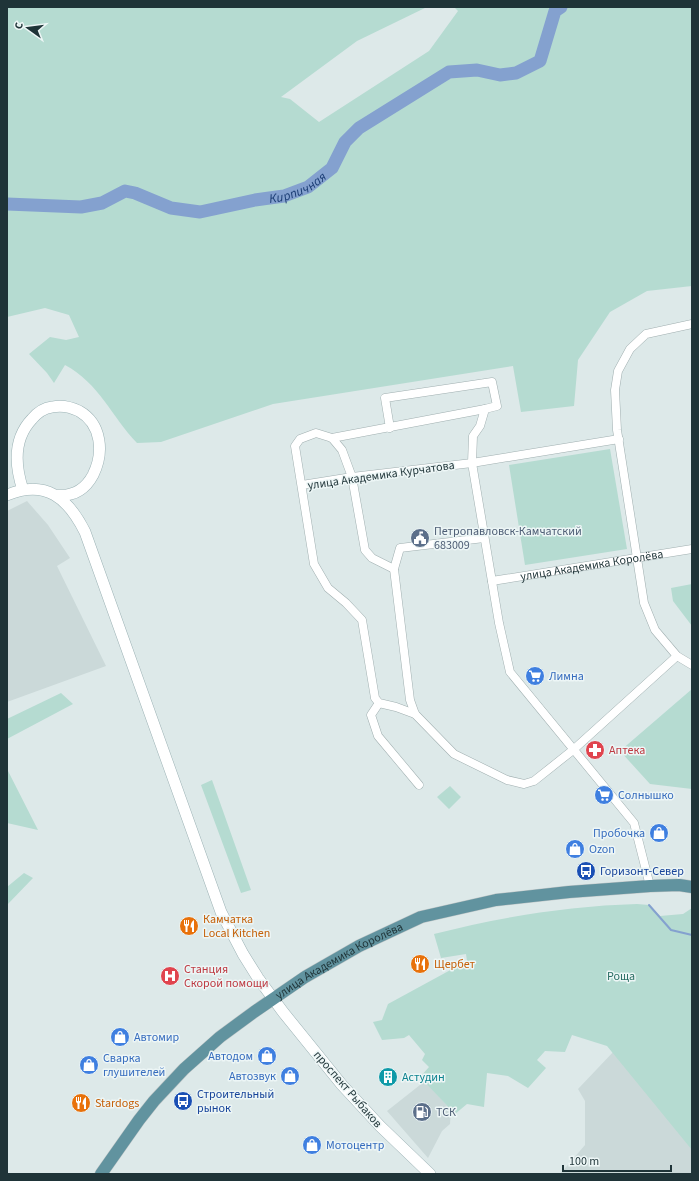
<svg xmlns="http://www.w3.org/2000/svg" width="699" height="1181" font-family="'Source Sans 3',sans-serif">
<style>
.built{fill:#cbd9d9}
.green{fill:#b5dbd1}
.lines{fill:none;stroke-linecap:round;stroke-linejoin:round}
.stream{stroke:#84a1cf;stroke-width:2}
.river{stroke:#84a1cf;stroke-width:13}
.street-casing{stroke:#a0afb0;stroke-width:9}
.secondary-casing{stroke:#9cb2b5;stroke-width:12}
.primary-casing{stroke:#c0c6c7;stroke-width:13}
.street{stroke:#fff;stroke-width:8}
.secondary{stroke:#fff;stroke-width:11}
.primary{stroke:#61939f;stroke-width:12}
.labels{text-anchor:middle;stroke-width:3;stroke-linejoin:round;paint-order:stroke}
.street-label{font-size:12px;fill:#1f3438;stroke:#edf6f6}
.service-label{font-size:12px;fill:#4e5e75;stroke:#edf6f6;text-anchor:start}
.shop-label{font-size:12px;fill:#366cbe;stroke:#edf6f6;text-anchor:start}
.health-label{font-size:12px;fill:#be3a42;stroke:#edf6f6;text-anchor:start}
.transit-label{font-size:12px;fill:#164399;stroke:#edf6f6;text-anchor:start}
.food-label{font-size:12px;fill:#c56008;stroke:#edf6f6;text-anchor:start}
.park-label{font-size:12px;fill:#2a6f64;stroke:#edf6f6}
.culture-label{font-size:12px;fill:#0d838f;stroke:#edf6f6;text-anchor:start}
.water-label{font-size:13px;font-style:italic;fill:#1a3c73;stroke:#edf6f6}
</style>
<rect width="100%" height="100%" fill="#dde9e9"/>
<path class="built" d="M27,501L48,525L70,558L57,566L106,666L7,702V511Z
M615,1050L692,1146V1174H560L585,1145V1101L578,1089Z
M425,1081L451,1110L450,1124L442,1131L428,1158L387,1111Z"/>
<path class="green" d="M7,7H427L357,41L281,97L290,99L319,122L429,51L458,11L454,7H692V286L647,291L610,312L578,360L574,406L521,412L513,366L273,404L161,442L137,443C112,417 99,383 65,365L54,383L47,373L29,354L50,337L66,340L79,337L69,315L45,308L7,317Z
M610,449L627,549L525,565L509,465Z
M692,584V626L673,601L671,588Z
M692,689V789L650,784L620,751Z
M61,693L73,704L7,739V719Z
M7,769L38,830L7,823Z
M212,780L251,890L241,893L201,785Z
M450,786L461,797L449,809L437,797Z
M24,873L33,878L7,905V887Z
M637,904L649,905L660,916L683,914L692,908V1150L607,1046L572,1035L565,1052L545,1051L537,1060L546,1068L528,1088L508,1076L487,1073L484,1107L467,1104L455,1114L420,1077L429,1067L422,1060L425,1054L409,1035L404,1038L382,1040L373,1022L382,1020L388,1004L467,961L466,954L441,958L434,934C501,917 568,906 637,904Z"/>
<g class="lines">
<path class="stream" d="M649,905L671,930L692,935"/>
<path class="river" id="s1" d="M7,204L81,207L102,203L125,191L135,193L171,208L200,212L255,200L284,196L308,187L332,168L345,142L359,128L449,72L477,70L500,75L516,73L540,61L555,11L561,7"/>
<defs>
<g id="street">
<path d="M692,324L646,334L630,349L618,371L615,390L617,430L644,603L655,630L677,656L692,665"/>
<path d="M390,428L385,398L492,382L497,406L485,409"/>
<path d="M332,438L485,409L480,426L473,436L472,463L499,623L510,672L634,823L650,886"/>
<path d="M302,485L352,477L472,463L619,439"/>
<path d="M484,538L400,548L394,569L410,700L415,714L454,754L507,780L524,784L534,781L573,750L677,656"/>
<path d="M394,569L372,558L365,550L352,477L342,450L332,438L316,433L300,439L295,446L314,564L328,588L346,603L362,620L375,698L379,703L396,707L415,714"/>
<path id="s2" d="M492,581L692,549"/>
<path d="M379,703L371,715L378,736L419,785"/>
</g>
<path id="secondary" d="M23,490C15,466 13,439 32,419C37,413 44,408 52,407C61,405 71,407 79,411C102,424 104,453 93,475C85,490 72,497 55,495
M7,495C46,479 68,498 85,532L221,912L243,954L258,978L283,1012L342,1085L380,1126L430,1174"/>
<g id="primary">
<path id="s3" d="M101,1174L139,1120L154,1101L184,1069L220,1037L254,1012L305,977L359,946L421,917L496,900L569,892L650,886L679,885L692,887"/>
</g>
</defs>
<use href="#street" class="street-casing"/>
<use href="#secondary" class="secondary-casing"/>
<use href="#primary" class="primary-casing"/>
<use href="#street" class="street"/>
<use href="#secondary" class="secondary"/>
<use href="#primary" class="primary"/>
</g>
<defs>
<symbol id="civic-disc" viewBox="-11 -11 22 22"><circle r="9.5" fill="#5c6f8a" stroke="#edf6f6"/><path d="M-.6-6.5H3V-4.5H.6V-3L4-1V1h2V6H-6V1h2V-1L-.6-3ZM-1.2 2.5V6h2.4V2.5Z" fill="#fff"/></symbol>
<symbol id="supermarket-disc" viewBox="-11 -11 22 22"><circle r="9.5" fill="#3f7fe0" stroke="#edf6f6"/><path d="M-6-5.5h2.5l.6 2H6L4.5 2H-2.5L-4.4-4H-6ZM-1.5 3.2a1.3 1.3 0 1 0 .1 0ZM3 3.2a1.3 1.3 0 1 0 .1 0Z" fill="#fff"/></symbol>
<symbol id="pharmacy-disc" viewBox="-11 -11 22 22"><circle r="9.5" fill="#e0444e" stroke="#edf6f6"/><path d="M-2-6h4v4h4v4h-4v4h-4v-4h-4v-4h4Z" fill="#fff"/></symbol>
<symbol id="shop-disc" viewBox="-11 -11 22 22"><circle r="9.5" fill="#3f7fe0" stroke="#edf6f6"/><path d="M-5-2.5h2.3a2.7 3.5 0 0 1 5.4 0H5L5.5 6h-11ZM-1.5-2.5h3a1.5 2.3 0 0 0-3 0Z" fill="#fff"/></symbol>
<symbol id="bus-disc" viewBox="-11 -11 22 22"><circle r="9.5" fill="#1a4fb4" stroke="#edf6f6"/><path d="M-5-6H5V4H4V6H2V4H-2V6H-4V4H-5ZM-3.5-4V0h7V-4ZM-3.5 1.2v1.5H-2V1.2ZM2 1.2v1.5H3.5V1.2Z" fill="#fff"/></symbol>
<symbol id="restaurant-disc" viewBox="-11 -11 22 22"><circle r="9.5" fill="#e8710a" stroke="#edf6f6"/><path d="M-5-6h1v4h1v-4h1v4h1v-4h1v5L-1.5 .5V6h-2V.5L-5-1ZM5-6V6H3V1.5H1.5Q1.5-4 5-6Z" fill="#fff"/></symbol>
<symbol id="hospital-disc" viewBox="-11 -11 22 22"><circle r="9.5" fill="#e0444e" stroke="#edf6f6"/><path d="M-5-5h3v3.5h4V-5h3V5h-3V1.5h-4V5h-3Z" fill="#fff"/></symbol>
<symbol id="building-disc" viewBox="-11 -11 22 22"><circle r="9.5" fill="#0f9aa8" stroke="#edf6f6"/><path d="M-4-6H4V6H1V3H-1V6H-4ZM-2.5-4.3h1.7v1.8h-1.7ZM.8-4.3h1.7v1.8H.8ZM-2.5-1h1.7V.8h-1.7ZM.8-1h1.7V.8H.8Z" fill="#fff"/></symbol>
<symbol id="fuel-disc" viewBox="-11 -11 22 22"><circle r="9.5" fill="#5c6f8a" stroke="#edf6f6"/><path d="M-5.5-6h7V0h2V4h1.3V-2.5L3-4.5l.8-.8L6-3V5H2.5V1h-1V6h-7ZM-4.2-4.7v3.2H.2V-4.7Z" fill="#fff"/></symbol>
</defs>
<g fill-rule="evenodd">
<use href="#civic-disc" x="409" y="527" width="22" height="22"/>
<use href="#supermarket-disc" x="524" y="665" width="22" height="22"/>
<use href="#pharmacy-disc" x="584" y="739" width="22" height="22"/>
<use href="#supermarket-disc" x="593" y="784" width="22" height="22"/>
<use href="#shop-disc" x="648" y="822" width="22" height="22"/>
<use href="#shop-disc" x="564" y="838" width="22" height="22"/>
<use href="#bus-disc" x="575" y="860" width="22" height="22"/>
<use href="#restaurant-disc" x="178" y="915" width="22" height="22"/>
<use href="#restaurant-disc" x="409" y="953" width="22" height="22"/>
<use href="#hospital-disc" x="159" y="965" width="22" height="22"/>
<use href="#shop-disc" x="109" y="1026" width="22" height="22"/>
<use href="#shop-disc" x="256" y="1045" width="22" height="22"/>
<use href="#shop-disc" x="78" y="1054" width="22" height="22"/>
<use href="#shop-disc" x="279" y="1065" width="22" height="22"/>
<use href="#building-disc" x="377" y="1066" width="22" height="22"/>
<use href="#bus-disc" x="172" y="1090" width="22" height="22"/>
<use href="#restaurant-disc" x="70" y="1092" width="22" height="22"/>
<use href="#fuel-disc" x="411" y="1101" width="22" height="22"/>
<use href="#shop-disc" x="301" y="1134" width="22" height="22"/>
</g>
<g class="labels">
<g class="street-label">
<text transform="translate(381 475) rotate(-8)" y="4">улица Академика Курчатова</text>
<text dy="4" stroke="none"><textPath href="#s2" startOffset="101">улица Академика Королёва</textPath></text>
<text dy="4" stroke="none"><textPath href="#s3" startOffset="324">улица Академика Королёва</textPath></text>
<text transform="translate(348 1089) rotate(49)" y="4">проспект Рыбаков</text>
</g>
<g class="service-label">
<text x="434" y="535">Петропавловск-Камчатский<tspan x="434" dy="14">683009</tspan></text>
<text x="436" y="1116">ТСК</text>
</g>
<g class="shop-label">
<text x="549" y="680">Лимна</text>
<text x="618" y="799">Солнышко</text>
<text x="645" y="837" text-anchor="end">Пробочка</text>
<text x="589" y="853">Ozon</text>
<text x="134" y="1041">Автомир</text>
<text x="253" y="1060" text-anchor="end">Автодом</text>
<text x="103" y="1062">Сварка<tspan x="103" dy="14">глушителей</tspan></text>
<text x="276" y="1080" text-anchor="end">Автозвук</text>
<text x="326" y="1149">Мотоцентр</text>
</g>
<g class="health-label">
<text x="609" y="754">Аптека</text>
<text x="184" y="973">Станция<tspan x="184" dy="14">Скорой помощи</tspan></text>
</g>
<g class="transit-label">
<text x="600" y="875">Горизонт-Север</text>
<text x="197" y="1098">Строительный<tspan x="197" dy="14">рынок</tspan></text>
</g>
<g class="food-label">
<text x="203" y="923">Камчатка<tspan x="203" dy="14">Local Kitchen</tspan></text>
<text x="434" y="968">Щербет</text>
<text x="95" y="1107">Stardogs</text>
</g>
<g class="park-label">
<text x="621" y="980">Роща</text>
</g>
<g class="culture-label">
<text x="402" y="1081">Астудин</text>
</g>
<g class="water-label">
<text dy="5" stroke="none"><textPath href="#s1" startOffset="301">Кирпичная</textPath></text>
</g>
</g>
<rect width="699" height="1181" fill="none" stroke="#1f3438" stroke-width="16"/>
<g transform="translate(28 28) rotate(284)" stroke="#edf6f6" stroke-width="3" paint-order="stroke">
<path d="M0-3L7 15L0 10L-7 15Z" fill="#1f3438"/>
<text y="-6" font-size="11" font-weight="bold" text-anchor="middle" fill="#1f3438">С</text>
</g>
<path d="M563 1165v6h108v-6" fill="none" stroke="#1f3438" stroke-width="2"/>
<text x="569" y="1165" font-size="12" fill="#1f3438" stroke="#edf6f6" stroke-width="3" paint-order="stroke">100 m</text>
</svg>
